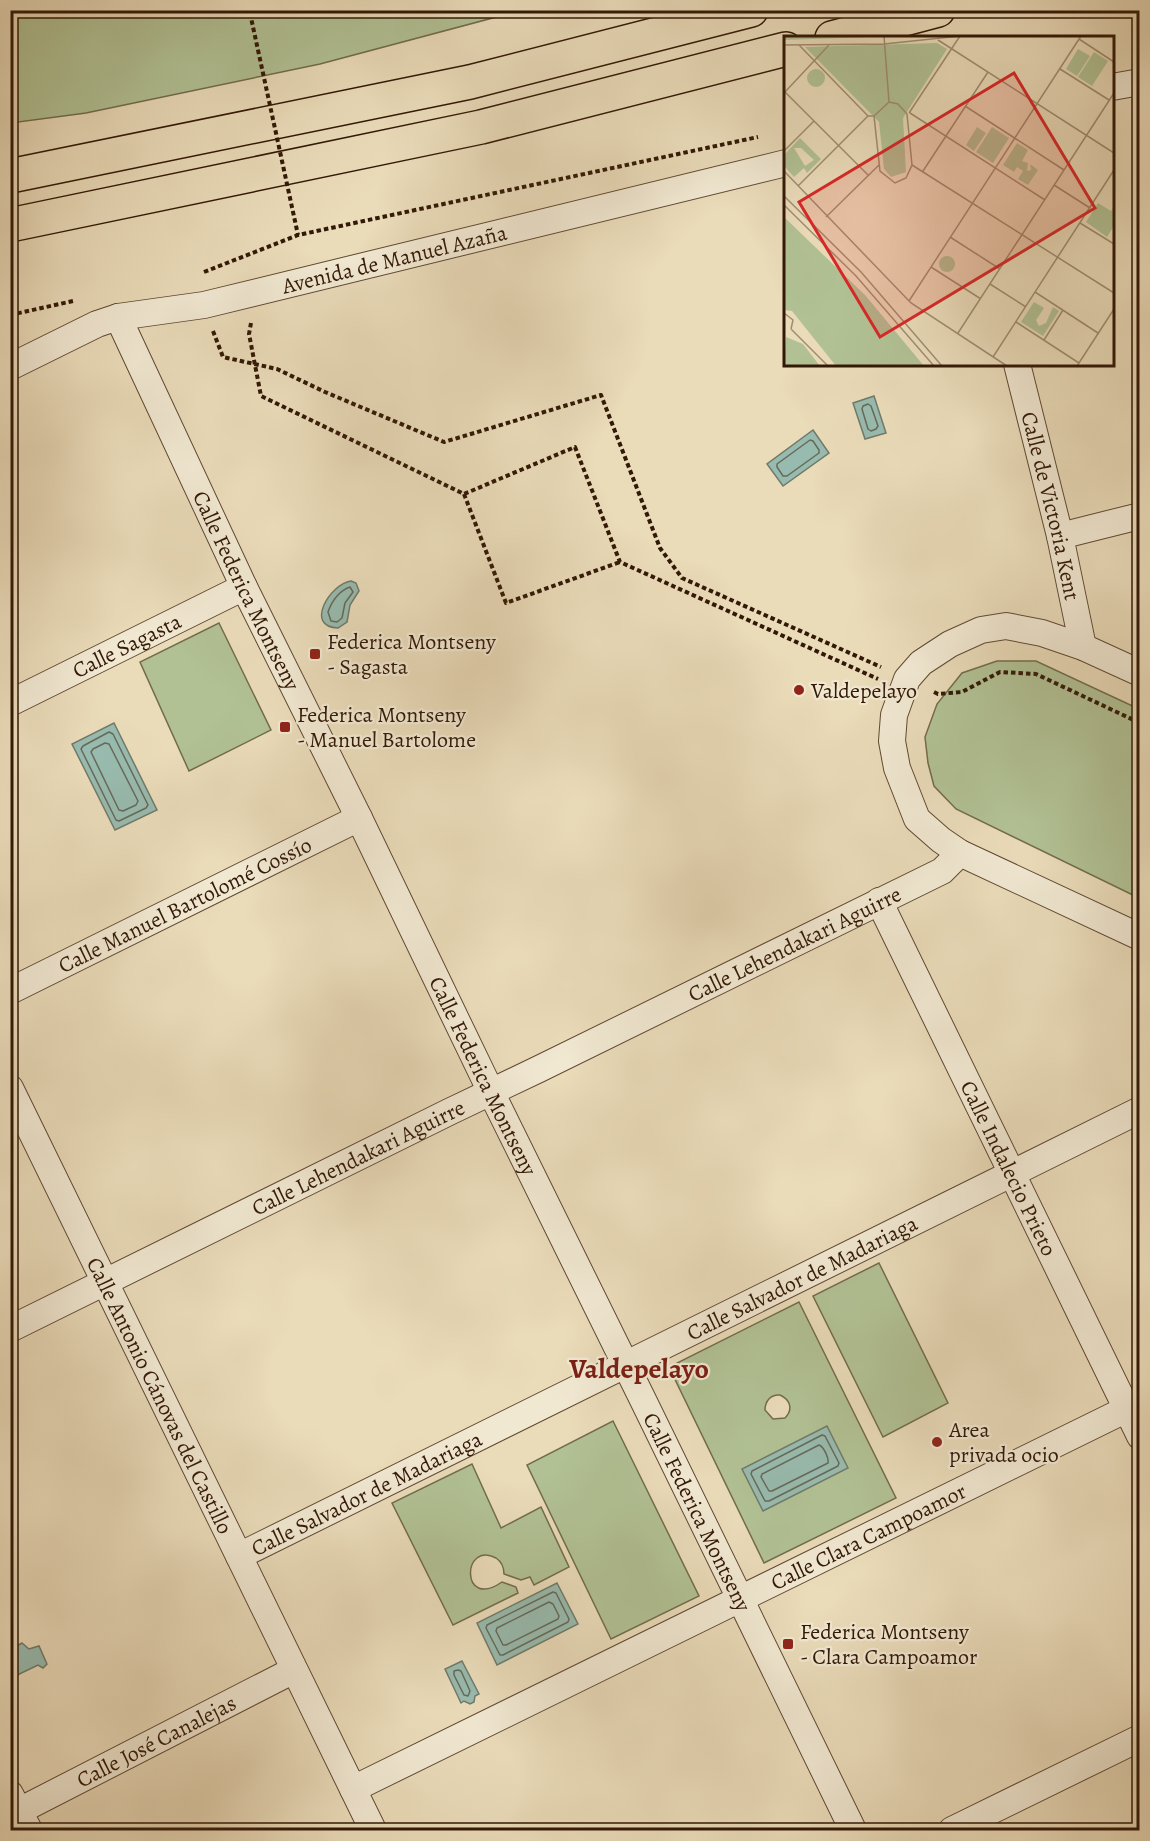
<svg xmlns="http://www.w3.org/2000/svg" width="1150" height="1841" font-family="Alegreya,serif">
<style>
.green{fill:#b1c194;stroke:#726c4d;stroke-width:1.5;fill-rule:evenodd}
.water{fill:#98bbaf;stroke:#6f7a6b;stroke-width:1.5}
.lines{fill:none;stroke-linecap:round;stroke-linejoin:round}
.shore{stroke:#656a5a;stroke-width:1.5}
.minor-casing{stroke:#604933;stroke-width:28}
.trunk-casing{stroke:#321806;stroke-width:36}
.path{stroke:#321806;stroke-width:4;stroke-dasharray:4.5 3;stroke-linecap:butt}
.minor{stroke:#f1e8d2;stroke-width:26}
.trunk{stroke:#eadbb9;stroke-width:33}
.path-bridge{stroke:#321806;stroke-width:4;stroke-dasharray:4.5 3;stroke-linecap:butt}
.poi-dot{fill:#8f2418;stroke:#f1e8d2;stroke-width:2}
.labels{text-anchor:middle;stroke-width:4.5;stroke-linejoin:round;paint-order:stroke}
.street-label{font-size:22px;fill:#321806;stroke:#f1e8d2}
.poi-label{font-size:22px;fill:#321806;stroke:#f1e8d2;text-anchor:start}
.district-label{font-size:28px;font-weight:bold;fill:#7a1f14;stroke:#f1e8d2}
.inset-road{fill:none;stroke:#a08d71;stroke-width:1.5}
.view{fill:#d62828;fill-opacity:0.15;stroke:#d62828;stroke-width:3}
.inset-edge{fill:none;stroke:#321806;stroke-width:3}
</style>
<rect width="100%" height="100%" fill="#eadbb9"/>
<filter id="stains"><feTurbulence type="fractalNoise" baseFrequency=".00333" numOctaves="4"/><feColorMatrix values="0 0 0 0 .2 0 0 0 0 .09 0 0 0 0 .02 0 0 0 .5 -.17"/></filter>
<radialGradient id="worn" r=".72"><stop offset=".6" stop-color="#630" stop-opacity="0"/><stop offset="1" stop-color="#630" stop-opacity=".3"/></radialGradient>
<path class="green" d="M10,11L11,10L519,11L320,64L86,113L11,123Z
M219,623L271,730L189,771L140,662Z
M997,661H1036L1139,709V898L956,809L934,786L928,763L925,737L937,704L962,673Z
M879,1263L948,1403L883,1437L813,1296Z
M799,1302L896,1498L764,1563L669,1367ZM780,1395C791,1400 793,1410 785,1418L773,1419L765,1410C765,1401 771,1394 780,1395Z
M613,1421L699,1596L611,1639L527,1465Z
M472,1464L501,1528L541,1507L569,1567L534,1585L530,1577L521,1580L504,1574C504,1567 502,1562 496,1558C462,1540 460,1611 502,1582L516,1587L518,1593L453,1625L392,1503Z"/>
<path class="water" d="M874,396L886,433L865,439L853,403Z
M813,430L829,453L783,486L767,464Z
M351,581L356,583L359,591L350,605L347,622L338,628C304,627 330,584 351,581Z
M114,723L157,810L115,830L72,744Z
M827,1426L848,1468L763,1511L742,1469Z
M557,1583L578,1624L497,1665L477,1623Z
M22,1643L29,1649L39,1646L47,1664L43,1668L38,1665L11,1678V1649Z
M462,1661L479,1694L475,1696L474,1702L470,1704L464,1701L461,1703L445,1669Z"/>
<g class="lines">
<path class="shore" d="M868,404L871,406L878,426L876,429L871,431L868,429L862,409L863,406Z
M810,440L813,441L819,450V453L787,476H783L777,467V464Z
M350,587L353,592L345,603L342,618L337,622L331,621L328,612C332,601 339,591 350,587Z
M109,732L113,734L148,805L146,808L119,821L116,820L81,749L83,746Z
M105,743L109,744L138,801L136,805L123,811L119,810L91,752L93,749Z
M822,1435L825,1436L839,1463L838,1466L769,1501H765L751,1474L752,1471Z
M819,1445C824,1447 829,1458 828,1463L772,1491H769L761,1477L762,1474Z
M553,1592L556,1593L569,1619L568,1622L503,1655H500L486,1628L487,1625Z
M549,1602L553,1604L559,1616L558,1619L506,1645H503L496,1631L497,1628Z
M458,1670L461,1671L470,1691L468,1696L464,1695L454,1675V1671Z"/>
<defs>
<g id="minor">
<path d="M1112,87L1140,82"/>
<path id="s1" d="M118,317L244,587L359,818L491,1092L645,1404L853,1830"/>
<path id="s2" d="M1017,364L1060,536L1083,647"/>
<path id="s3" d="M10,367L97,324L118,317L204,305L786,163"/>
<path d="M1060,536L1140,516"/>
<path d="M1140,673L1083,647L1042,633L1006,626L981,630L950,644L921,663L907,679L894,715L892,741L897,768L917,819L941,840L960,853L1140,937"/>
<path id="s4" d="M10,703L244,587"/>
<path id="s5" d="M879,901L1140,1436"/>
<path id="s6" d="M10,991L359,818"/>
<path id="s7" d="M10,1088L373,1830"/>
<path id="s8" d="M10,1329L449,1112L539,1069L942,871L960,853"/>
<path id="s9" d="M239,1556L1140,1110"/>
<path id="s10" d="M353,1789L1127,1409"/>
<path d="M10,1794L29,1830"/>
<path id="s11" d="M19,1811L294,1670"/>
<path d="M952,1830L1140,1738"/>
</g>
<path id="trunk" d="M832,38L938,10
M10,176L470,82L751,10
M10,225L481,127L786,49"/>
</defs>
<use href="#minor" class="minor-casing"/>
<use href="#trunk" class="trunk-casing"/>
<path class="path" d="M248,10L250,13
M204,272L298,235L758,137
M10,315L73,301
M251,323L249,334L261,396L464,494L575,447L620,562L878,679
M213,331L223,357L277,369L325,392L444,442L601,395L660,548L682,578L881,667
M464,494L506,603L620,562
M934,692L938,694L962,692L1000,672L1036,674L1140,723"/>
<use href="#minor" class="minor"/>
<use href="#trunk" class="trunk"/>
<path class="path-bridge" d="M250,13L298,235"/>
</g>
<g class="poi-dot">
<rect x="309" y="648" width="12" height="12" rx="3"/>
<circle cx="799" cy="690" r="6"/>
<rect x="279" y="721" width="12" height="12" rx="3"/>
<circle cx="937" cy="1442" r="6"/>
<rect x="782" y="1638" width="12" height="12" rx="3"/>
</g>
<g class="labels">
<g class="street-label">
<text dy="8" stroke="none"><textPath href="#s3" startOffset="402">Avenida de Manuel Azaña</textPath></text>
<text dy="8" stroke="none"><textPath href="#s2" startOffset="146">Calle de Victoria Kent</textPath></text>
<text dy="8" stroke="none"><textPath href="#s1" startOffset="302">Calle Federica Montseny</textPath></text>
<text dy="8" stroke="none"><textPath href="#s4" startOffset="130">Calle Sagasta</textPath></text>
<text dy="8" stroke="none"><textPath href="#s6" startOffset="195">Calle Manuel Bartolomé Cossío</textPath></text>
<text dy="8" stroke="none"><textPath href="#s8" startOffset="874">Calle Lehendakari Aguirre</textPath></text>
<text dy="8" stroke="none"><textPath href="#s1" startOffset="842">Calle Federica Montseny</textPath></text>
<text dy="8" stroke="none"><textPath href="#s8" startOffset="388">Calle Lehendakari Aguirre</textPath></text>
<text dy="8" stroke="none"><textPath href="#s5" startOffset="297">Calle Indalecio Prieto</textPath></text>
<text dy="8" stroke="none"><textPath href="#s9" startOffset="628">Calle Salvador de Madariaga</textPath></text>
<text dy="8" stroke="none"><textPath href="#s7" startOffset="342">Calle Antonio Cánovas del Castillo</textPath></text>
<text dy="8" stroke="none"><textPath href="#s9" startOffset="142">Calle Salvador de Madariaga</textPath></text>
<text dy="8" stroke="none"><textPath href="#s1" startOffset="1328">Calle Federica Montseny</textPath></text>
<text dy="8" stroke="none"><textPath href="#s10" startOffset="574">Calle Clara Campoamor</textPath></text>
<text dy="8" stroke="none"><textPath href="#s11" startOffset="154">Calle José Canalejas</textPath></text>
</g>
<g class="poi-label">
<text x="327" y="649">Federica Montseny<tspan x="327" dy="25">- Sagasta</tspan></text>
<text x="811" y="698">Valdepelayo</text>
<text x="297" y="722">Federica Montseny<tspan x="297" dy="25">- Manuel Bartolome</tspan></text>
<text x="949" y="1437">Area<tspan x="949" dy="25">privada ocio</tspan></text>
<text x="800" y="1639">Federica Montseny<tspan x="800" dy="25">- Clara Campoamor</tspan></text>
</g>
<g class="district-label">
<text x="639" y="1378">Valdepelayo</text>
</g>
</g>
<g transform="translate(784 36)">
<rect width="330" height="330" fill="#eadbb9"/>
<path d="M0,0H115L0,4ZM153,7L163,13L119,82L122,136L107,141L100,133L95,86L21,11ZM294,13L306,20L293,40L282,33ZM310,16L324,25L308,50L294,41ZM23 42a9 9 0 1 1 18 0a9 9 0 1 1-18 0ZM193,91L202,97L190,115L182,109ZM208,91L225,102L209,127L192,116ZM16,102L37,123L23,137L20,132L10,141L0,130V119ZM10,112H17L30,124L21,130ZM233,107L244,114L238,125L244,127L243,135L247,134L246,128L254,134L244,149L234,143L239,135L233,131L230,136L219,129ZM314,167L327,175L330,170V190L323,201L302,186ZM0,181L81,259L140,330H52L8,275L0,274ZM155 228a8 8 0 1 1 16 0a8 8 0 1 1-16 0ZM250,266L260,272L252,284L255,290L262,287L269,271L275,275L259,300L237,286ZM2,301L19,308L36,330H0Z" fill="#b1c194" fill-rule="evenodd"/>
<path class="inset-road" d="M100,0L105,66M295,3L330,26M154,4L330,117M0,9L100,8L176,0M15,9L84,80M276,33L325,64M1,56L84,139M0,57L45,9M105,66L114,68L123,78L128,129L122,142L111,147L96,135L90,80ZM181,70L280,134M125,77L176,0M126,77L261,164M0,115L30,85M128,129L330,257M0,135L127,267L223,330M139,135L204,36M270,149L306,172M14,150L84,80H90M0,160L77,236L158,330M0,169L72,240L150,330M42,181L95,129M296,187L330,208M166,201L216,233M147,231L197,263M206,248L242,271M251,256L314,297M125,265L297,0M0,277L9,284L7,293M232,286L295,327M7,293L44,330M174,297L330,57M260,304L279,274M209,321L330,134M293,330L330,273"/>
<path class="view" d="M230,37L311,172L96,301L15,166Z"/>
<rect width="330" height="330" class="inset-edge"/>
</g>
<rect width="1150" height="1841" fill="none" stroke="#eadbb9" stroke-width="36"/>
<rect x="12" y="12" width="1126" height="1817" fill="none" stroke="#321806" stroke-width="3"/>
<rect x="18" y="18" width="1114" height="1805" fill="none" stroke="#321806" stroke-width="1.5"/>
<rect width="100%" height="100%" filter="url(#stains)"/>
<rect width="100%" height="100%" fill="url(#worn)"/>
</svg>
